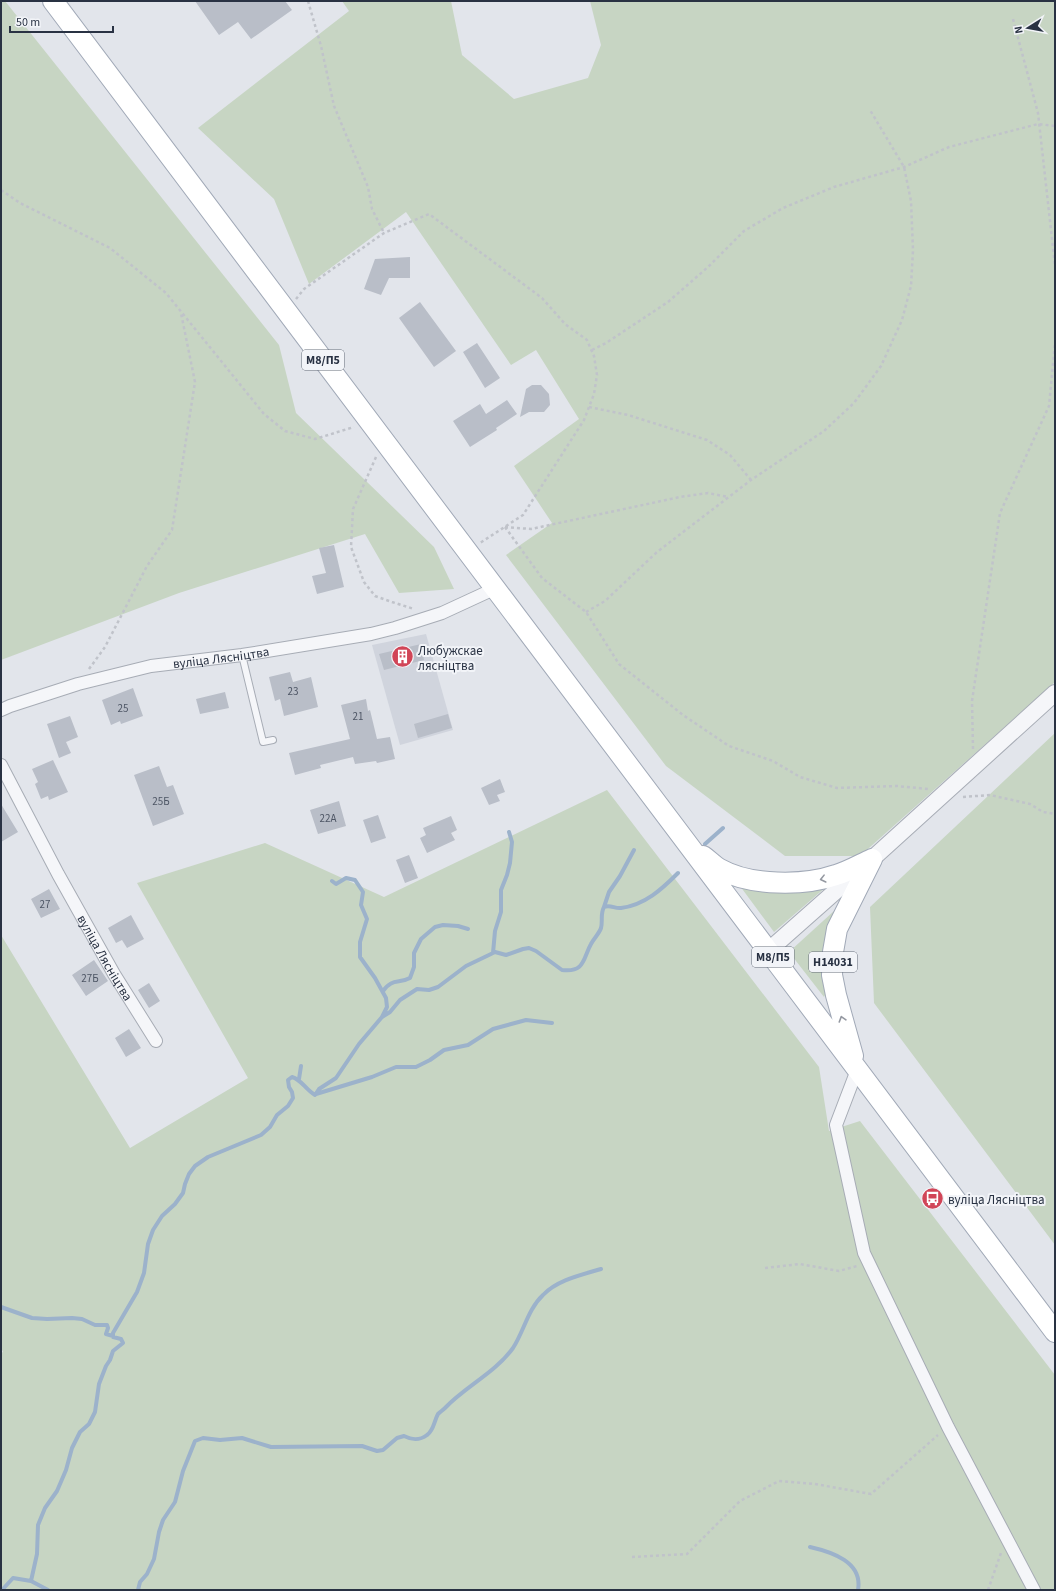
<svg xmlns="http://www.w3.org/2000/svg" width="1056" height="1591" font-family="'Source Sans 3',sans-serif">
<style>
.built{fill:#d0d4dd}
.green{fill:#c7d5c3}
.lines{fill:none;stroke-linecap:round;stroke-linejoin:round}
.stream{stroke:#9cb2cb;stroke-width:4}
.building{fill:#b9bec8}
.service-casing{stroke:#a7acb5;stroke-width:8}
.minor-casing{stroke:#a7acb5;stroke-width:14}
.tertiary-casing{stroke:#a7acb5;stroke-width:18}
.primary-casing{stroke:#a1a9b7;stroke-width:22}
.path{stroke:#c0c3ca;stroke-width:2.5;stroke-dasharray:3 3;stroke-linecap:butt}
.service{stroke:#f5f6f9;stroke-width:6}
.minor{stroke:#f5f6f9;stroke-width:12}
.tertiary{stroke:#f5f6f9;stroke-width:16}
.primary{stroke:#fff;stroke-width:20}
.oneway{stroke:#9498a1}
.labels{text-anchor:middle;stroke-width:4;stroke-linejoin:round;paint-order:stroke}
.number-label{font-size:11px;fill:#4d5564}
.shield{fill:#f2f4f8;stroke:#656c79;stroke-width:1}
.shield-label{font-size:12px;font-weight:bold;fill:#293243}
.poi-label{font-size:13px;fill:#293243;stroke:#f2f4f8;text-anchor:start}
.street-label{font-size:13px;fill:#293243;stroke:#f2f4f8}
</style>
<rect width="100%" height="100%" fill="#e2e5eb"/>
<path class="built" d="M426,634L453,730L400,745L372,645Z"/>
<path class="green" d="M1,1H5L279,345L296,413L434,547L454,589L399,593L365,534L179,593L1,660Z
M342,1H451L462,55L514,99L588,78L601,45L590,1H1055V682L860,856H785L666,766L506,555L552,523L514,466L579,419L536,350L511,365L406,212L309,284L274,199L198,128L349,11Z
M1055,733V1245L874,1003L870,907Z
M607,790L819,1067L829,1131L860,1121L1055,1375V1590H1V1355L3,1351L1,1350V935L130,1148L248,1078L137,883L265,843L384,897Z
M740,886L826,887L774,932Z
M834,911L823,952L826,993L824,997L789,952Z"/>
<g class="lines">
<path class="stream" d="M705,844L723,828
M332,881L336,884L346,878L355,880L363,892L361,905L367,919L360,942V957L375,978L386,998L387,1007L382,1017
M604,907L609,892L620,876L634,850
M493,953L495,931L501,912V890L507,875L510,863L512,842L509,832
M383,991C392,978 399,984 410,978L414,967V953L421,939L435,927L443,925L458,926L468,929
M299,1079L301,1066
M316,1094L372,1077L396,1067H416L430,1060L444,1050L468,1045L493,1029L526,1020L552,1023
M1,1307L32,1318L47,1319L72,1318L82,1319L95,1325H107L108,1328L106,1334L113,1336
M810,1547C832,1552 863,1562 858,1590
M31,1581L37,1554L38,1525L45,1508L57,1491L66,1470L72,1448L80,1432L89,1424L95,1412L99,1384L106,1366L110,1360L113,1351L123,1343L121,1339L113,1337V1333L137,1292L144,1273L148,1244L153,1230L162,1216L175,1204L183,1193L185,1184L189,1174L195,1166L208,1157L261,1135L270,1127L277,1115L288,1106L293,1098L292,1092L289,1087L288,1080L292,1077C302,1080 305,1089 315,1095L319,1089L336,1078L359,1044L382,1017L390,1012L400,1000L417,989L429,990L438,987L466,966L491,954L495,952L506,955L523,949L529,948L536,951L562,970C585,973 583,958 591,944C594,938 599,934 601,928C603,921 600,914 604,907C610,904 615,909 621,908C645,905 662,889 678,873
M2,1590L13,1578L31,1581L48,1590
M138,1590L140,1582L147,1574L154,1559L159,1532L163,1520L175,1502L183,1471L195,1441L203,1438L220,1440L242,1438L271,1447L362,1446L377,1451L383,1450L397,1438L404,1436C412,1440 419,1441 427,1435C434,1430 434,1421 438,1414C440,1412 443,1410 445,1408C466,1386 495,1373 513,1348C524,1331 528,1309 543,1295C557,1280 581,1275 601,1269"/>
</g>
<path class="building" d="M195,1H285L292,10L251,39L238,22L219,35Z
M410,257V278H389L381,295L364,289L375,259Z
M420,302L456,351L434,367L399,318Z
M477,343L500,378L485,388L463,352Z
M532,385H541L549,394L550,405L544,412H529L520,417L526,389Z
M507,400L517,414L496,428L497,430L470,447L453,421L480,404L486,414Z
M334,545L344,587L317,594L312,576L326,573L319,548Z
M421,644L424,660L384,670L379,654Z
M290,672L293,682L311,677L318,707L284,716L280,699L275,701L269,677Z
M133,688L143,716L121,724L120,721L111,725L102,700Z
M225,692L229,708L200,714L196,699Z
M366,699L368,711L370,710L377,739L390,737L395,759L377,763L376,761L355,764L353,757L320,765L321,768L295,775L289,753L350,739L341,705Z
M448,714L452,728L418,738L414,724Z
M70,716L78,737L66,742L71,753L59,758L47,724Z
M53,760L68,792L49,800L48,796L41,799L35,784L38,782L32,769Z
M159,766L167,787L173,785L184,814L153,826L134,775Z
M500,779L505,792L497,795L500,801L489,805L481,788Z
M339,801L346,826L318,834L310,810Z
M1,804L18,832L1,842Z
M378,815L386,838L371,843L363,820Z
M451,816L457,830L451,833L455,840L427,853L420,838L426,835L423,828Z
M409,855L418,878L405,883L396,860Z
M49,889L60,909L41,918L31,899Z
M131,915L144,939L127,948L122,940L116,943L108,928Z
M94,960L108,981L86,996L72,975Z
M149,983L160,1001L149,1008L138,990Z
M129,1029L141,1048L126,1057L115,1038Z"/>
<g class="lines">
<defs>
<path id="service" d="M242,655L263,742L273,740"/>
<g id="minor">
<path id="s1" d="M1,710L10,706L78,684L151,666L242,655L371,634L395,628L442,613L494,589"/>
<path id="s2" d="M1,765L58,874L114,974L156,1041"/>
<path d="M857,1070L836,1125L864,1253L948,1427L1034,1590"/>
</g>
<path id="tertiary" d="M768,951L872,859L1055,693"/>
<path id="primary" d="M53,1L1055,1332
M703,856C709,860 714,866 720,869C750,886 804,886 836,875C849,871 861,864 872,859
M853,1056L836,995L832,975L833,952L837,929L872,859"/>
</defs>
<use href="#service" class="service-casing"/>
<use href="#minor" class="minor-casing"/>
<use href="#tertiary" class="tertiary-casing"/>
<use href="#primary" class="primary-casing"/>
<path class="path" d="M308,1L321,46L334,106L368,187L372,209L384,233
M1013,19L1038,113L1055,266
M1,190L20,203L110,248L166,293L264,414L285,431L315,439L354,427
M296,299L304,289L384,233L429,214L542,298L565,324L587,340L594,356L597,375L594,394L584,420L523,515L480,543
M592,350L606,343L668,302L708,267L744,231L783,208L834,187L904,167L949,147L1038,124L1055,126
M589,407L628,415L707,440L730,455L751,480
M376,457L353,509L351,547L364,582L375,596L392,602L414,609
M505,527L542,578L586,612L619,664L683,715L729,746L773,761L800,777L837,788L897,786L928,789
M505,527L531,529L680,497L708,493L728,497
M586,612L605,601L657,552L751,480L824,431L854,403L881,366L902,320L911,286L913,250L911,201L904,167L870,110
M89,669L105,647L147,566L172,530L195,382L181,313
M973,749L972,701L1000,513L1049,406L1055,343
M963,797L990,795L1030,804L1043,812L1055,814
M765,1268L800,1264L839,1271L857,1266
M632,1557L687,1554L740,1501L779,1481L815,1484L871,1494L938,1435
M988,1590L1001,1553"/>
<use href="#service" class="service"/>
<use href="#minor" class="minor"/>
<use href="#tertiary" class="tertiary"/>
<use href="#primary" class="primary"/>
</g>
<defs><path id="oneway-chevron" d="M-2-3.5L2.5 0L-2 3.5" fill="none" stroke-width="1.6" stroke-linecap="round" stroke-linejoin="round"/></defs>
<g class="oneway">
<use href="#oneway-chevron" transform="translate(823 879) rotate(166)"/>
<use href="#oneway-chevron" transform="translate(842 1019) rotate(-107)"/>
</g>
<defs>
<symbol id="building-disc" viewBox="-11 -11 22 22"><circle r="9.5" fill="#d14557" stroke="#f2f4f8"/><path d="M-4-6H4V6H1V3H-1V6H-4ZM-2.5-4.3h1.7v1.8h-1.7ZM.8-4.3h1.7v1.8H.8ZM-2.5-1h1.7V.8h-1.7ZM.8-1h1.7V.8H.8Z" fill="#fff"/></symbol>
<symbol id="bus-disc" viewBox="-11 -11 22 22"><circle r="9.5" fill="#d14557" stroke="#f2f4f8"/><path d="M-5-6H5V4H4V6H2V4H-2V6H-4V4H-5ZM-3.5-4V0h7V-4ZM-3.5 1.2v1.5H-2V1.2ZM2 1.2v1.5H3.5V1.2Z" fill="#fff"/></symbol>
</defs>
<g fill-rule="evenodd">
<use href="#building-disc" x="390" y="644" width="25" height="25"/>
<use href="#bus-disc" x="920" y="1186" width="25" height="25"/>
</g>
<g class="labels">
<g class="number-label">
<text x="293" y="695">23</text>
<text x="123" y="712">25</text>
<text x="358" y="720">21</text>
<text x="161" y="805">25Б</text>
<text x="328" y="822">22А</text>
<text x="45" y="908">27</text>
<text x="90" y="982">27Б</text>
</g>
<g class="shield">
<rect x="302" y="350" width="42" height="20" rx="3"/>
<rect x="752" y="947" width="42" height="20" rx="3"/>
<rect x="809" y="952" width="48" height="20" rx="3"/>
</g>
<g class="shield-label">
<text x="323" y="364">М8/П5</text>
<text x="773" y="961">М8/П5</text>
<text x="833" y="966">Н14031</text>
</g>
<g class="poi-label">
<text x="418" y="655">Любужскае<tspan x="418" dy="15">лясніцтва</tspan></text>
<text x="948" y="1204">вуліца Лясніцтва</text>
</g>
<g class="street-label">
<text dy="5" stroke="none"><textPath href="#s1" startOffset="227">вуліца Лясніцтва</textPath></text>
<text dy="5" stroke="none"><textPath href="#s2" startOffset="219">вуліца Лясніцтва</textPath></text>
</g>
</g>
<rect width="1056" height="1591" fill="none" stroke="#293243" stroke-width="4"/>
<g transform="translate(1028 28) rotate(259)" stroke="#f2f4f8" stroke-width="3" paint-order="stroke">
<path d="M0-3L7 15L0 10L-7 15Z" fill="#293243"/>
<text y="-6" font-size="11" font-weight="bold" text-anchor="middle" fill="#293243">N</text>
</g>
<path d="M10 26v6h103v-6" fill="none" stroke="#293243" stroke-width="2"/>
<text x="16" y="26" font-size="12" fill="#293243" stroke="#f2f4f8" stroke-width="3" paint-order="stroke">50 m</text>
</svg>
